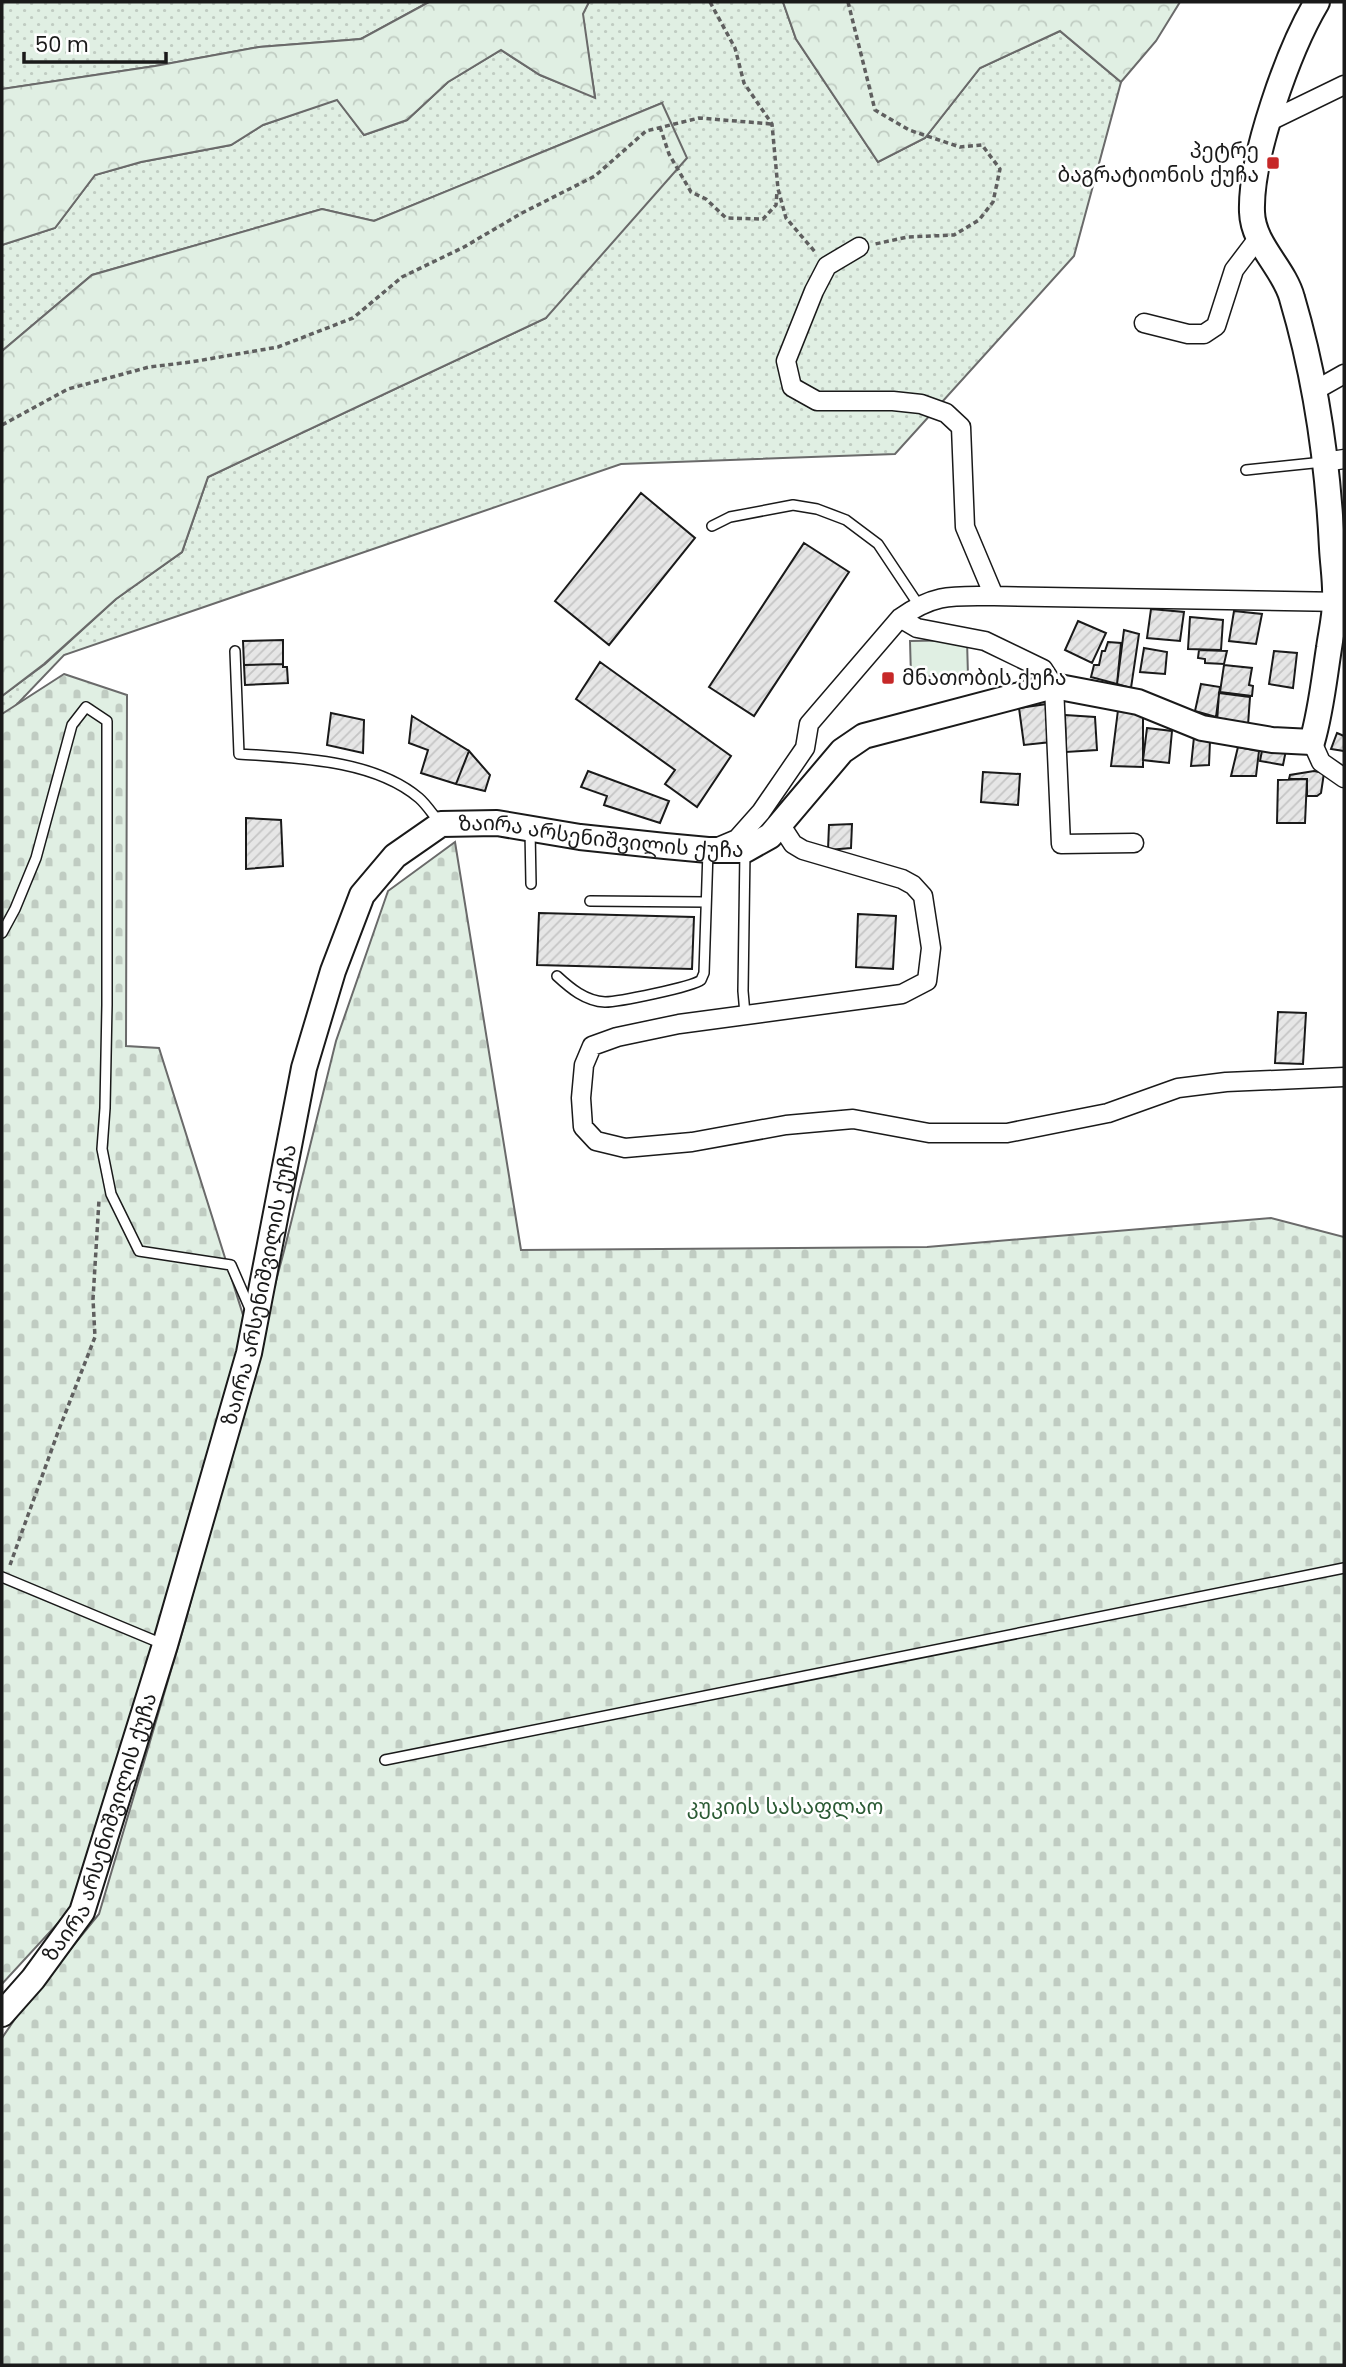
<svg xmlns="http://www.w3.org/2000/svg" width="1346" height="2367" font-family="Poppins,'Noto Sans Georgian',sans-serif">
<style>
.grass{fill:url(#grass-dots);stroke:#6a6a6a;stroke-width:2}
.forest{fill:url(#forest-crowns);stroke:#6a6a6a;stroke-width:2}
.cemetery{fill:url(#cemetery-stones);stroke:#6a6a6a;stroke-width:2}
.park{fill:#e0efe3;stroke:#6a6a6a;stroke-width:2}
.building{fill:url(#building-hatch);stroke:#1a1a1a;stroke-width:2}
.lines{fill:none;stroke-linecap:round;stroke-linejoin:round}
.lane-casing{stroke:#1a1a1a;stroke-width:12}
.street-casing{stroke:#1a1a1a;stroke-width:21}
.secondary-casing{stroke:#1a1a1a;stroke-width:28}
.path{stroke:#5f5f5f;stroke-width:3.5;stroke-dasharray:5 3.5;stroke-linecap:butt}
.lane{stroke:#fff;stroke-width:9}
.street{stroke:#fff;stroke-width:18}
.secondary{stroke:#fff;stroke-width:24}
.poi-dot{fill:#c62828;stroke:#fff;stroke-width:2.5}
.labels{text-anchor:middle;stroke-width:5;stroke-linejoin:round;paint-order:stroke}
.poi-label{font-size:21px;fill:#1a1a1a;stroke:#fff;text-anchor:end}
.street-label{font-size:21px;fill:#1a1a1a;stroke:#fff}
.park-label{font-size:21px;fill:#2b5a34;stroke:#fff}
</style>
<defs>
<pattern id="grass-dots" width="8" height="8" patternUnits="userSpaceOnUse" patternTransform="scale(1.75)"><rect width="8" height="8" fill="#e0efe3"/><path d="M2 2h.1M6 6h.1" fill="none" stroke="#c0ccc2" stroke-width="1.8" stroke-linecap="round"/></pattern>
<pattern id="forest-crowns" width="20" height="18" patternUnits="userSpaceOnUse" patternTransform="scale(1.75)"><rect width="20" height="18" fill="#e0efe3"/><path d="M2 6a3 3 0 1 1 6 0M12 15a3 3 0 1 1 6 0" fill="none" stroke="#c0ccc2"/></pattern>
<pattern id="cemetery-stones" width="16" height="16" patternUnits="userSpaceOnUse" patternTransform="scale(1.75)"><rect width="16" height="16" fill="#e0efe3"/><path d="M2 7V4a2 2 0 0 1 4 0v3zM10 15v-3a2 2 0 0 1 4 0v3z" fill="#c0ccc2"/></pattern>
<pattern id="building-hatch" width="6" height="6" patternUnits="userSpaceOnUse" patternTransform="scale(1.75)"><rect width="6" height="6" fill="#e6e6e6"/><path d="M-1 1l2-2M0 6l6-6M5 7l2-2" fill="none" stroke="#c5c5c5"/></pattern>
</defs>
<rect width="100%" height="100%" fill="#fff"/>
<path class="grass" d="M2,2H429L361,39L259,47L155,66L2,89Z
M589,2H783L796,39L878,162L925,138L980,68L1060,31L1121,82L1074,256L895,454L621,464L64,655L2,720V696L45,664L116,599L182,552L208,477L546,318L662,103L374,221L322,209L92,275L2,351V245L55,228L95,175L141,162L231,145L263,125L337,99L364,135L407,120L448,82L501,50L540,75L595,97L582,14Z"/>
<path class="forest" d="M429,2H589L583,14L595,98L540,75L501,50L448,82L407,120L364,135L337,100L263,125L231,145L141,162L95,175L55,228L2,245V89L155,66L259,47L361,39Z
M783,2H1180L1156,41L1121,82L1060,31L980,68L925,138L878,162L796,39Z
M662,103L687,158L546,318L208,477L182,552L116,599L44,664L2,696V351L92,275L322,209L374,221Z"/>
<path class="cemetery" d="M64,674L127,695L126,1046L159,1048L249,1334L72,1908L2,1984V714Z
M455,842L521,1250L927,1247L1271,1218L1344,1237V2365H2V2038L21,2010L99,1914L185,1623L284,1251L336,1041L388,891Z"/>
<path class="park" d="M967,640L968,676L911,677L910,641Z"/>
<path class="building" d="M641,493L695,538L609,645L555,601Z
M804,543L849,572L754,716L709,687Z
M1151,609L1184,612L1180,641L1147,638Z
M1234,611L1262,614L1256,644L1229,641Z
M1190,617L1223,620L1221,650L1188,649Z
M1078,621L1106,633L1092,663L1065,650Z
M1124,630L1139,634L1131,688L1117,684Z
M283,640V664L244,665L243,641Z
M1108,642L1121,643L1117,684L1091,677L1094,665H1099L1102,651H1105Z
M1144,648L1167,652L1165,674L1140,672Z
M1199,650L1227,651L1224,664L1205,663V659L1198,658Z
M1274,651L1297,653L1293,688L1269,684Z
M600,662L731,756L697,807L665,784L675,770L576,699Z
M283,664V667H287L288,683L245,685L244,665Z
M1224,665L1252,668L1249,685L1253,686L1252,696L1220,692Z
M1201,684L1220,687L1216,717L1195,711Z
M1219,693L1250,697L1248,725L1217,722Z
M1047,704L1051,742L1024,745L1019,708Z
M1118,710L1143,713V767L1111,766Z
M331,713L364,720L363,753L327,745Z
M1065,715L1095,717L1097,750L1066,752Z
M412,716L469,751L456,784L421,773L428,750L409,743Z
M1147,728L1172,731L1169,763L1143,760Z
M1337,733L1344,736V751L1331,749Z
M1194,737L1210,741L1209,765L1191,766Z
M1263,745L1286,750L1283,765L1260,761Z
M1238,747L1259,751L1256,776H1231Z
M469,751L490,775L485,791L456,784Z
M588,771L669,801L660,823L604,805L607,796L581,787Z
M1314,771L1324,773L1321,793L1317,796H1307V779H1289L1290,775Z
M983,772L1020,774L1018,805L981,802Z
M1307,779L1305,823H1277L1278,780Z
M246,818L281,820L283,866L246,869Z
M852,824L851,848L828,850L829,825Z
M539,913L694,917L692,969L537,965Z
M858,914L896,916L893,969L856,967Z
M1278,1012L1306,1013L1303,1064L1275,1063Z"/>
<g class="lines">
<defs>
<path id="lane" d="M1246,470L1323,462
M712,526L730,517L793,505L817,509L846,520L878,544L918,604
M235,651L239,754C296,758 373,759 419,798C427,805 433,815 440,823
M530,830L531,884
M745,851L743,991L745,1014
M590,901L706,902
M2,933L15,909L36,858L72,725L86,707L107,721V1005L105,1108L102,1149L111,1194L139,1251L231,1265L251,1311
M557,976C570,988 585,1001 605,1002C618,1002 692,987 701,980L704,973L708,851
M2,1577L165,1645
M385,1760L1344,1568"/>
<path id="street" d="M1268,122L1344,85
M859,247L827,266L814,291L786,361L792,387L817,401H893L921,404L946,413L961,427L965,527L994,596
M1144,323L1188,334H1204L1216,326L1234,270L1259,237
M1314,391L1344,374
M1325,462L1344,459
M900,618L917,628L985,641L1043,669L1054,686L1061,844L1134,843
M1312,742L1321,762L1344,778
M780,824L793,844L803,850L902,879L913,885L923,896L931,948L927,981L902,994L679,1024L617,1037L592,1046L584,1065L581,1098L583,1127L596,1141L625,1148L692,1142L786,1125L853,1119L929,1133H1007L1108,1113L1178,1088L1226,1082L1344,1077
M718,847L737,839L761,812L805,748L809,724L900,618C935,593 953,596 994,596L1344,602"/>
<g id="secondary">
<path id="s1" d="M2,2014L33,1979L82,1912L165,1645L249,1353L304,1068L333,971L362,895L395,856L441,824L497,823L580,837L665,846L708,850H745L770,836L842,751L864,736L1054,686L1138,702L1202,728L1272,740L1312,742C1321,711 1324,680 1329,648C1331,633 1335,617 1335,601C1336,584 1333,566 1332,548C1328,464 1316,379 1292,298C1284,268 1253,245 1252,212C1250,157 1289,49 1317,2"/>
</g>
</defs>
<use href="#lane" class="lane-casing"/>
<use href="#street" class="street-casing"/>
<use href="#secondary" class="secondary-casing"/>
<path class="path" d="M710,2L735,48L744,83L772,124L778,189L786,218L816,253
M848,2L875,110L909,130L960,147L982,145L1000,169L993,202L979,220L954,235L908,237L875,244
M660,127L669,154L691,192L706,199L726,218L763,219L776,205L777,191
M2,425L68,389L149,367L191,362L278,347L353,318L402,277L464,247L522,213L595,176L646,131L699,118L772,124
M10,1565L58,1432L95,1337L93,1299L99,1200"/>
<use href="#lane" class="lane"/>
<use href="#street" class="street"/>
<use href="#secondary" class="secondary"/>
</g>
<g class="poi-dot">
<rect x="1266" y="156" width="14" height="14" rx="3.5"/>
<rect x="881" y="671" width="14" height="14" rx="3.5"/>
</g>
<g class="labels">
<g class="poi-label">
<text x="1259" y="158">პეტრე<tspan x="1259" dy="24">ბაგრატიონის ქუჩა</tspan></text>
<text x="902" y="685" text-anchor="start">მნათობის ქუჩა</text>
</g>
<g class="street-label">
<text dy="7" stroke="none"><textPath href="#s1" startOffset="1454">ზაირა არსენიშვილის ქუჩა</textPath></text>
<text dy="7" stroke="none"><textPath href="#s1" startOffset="782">ზაირა არსენიშვილის ქუჩა</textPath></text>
<text dy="7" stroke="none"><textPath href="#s1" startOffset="215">ზაირა არსენიშვილის ქუჩა</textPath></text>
</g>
<g class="park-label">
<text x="785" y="1814">კუკიის სასაფლაო</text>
</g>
</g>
<rect width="1346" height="2367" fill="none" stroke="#1a1a1a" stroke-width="7"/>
<path d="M24 52v10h142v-10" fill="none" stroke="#1a1a1a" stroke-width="3.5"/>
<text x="35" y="52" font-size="21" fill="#1a1a1a" stroke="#ffffff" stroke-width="5" paint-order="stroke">50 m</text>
</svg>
